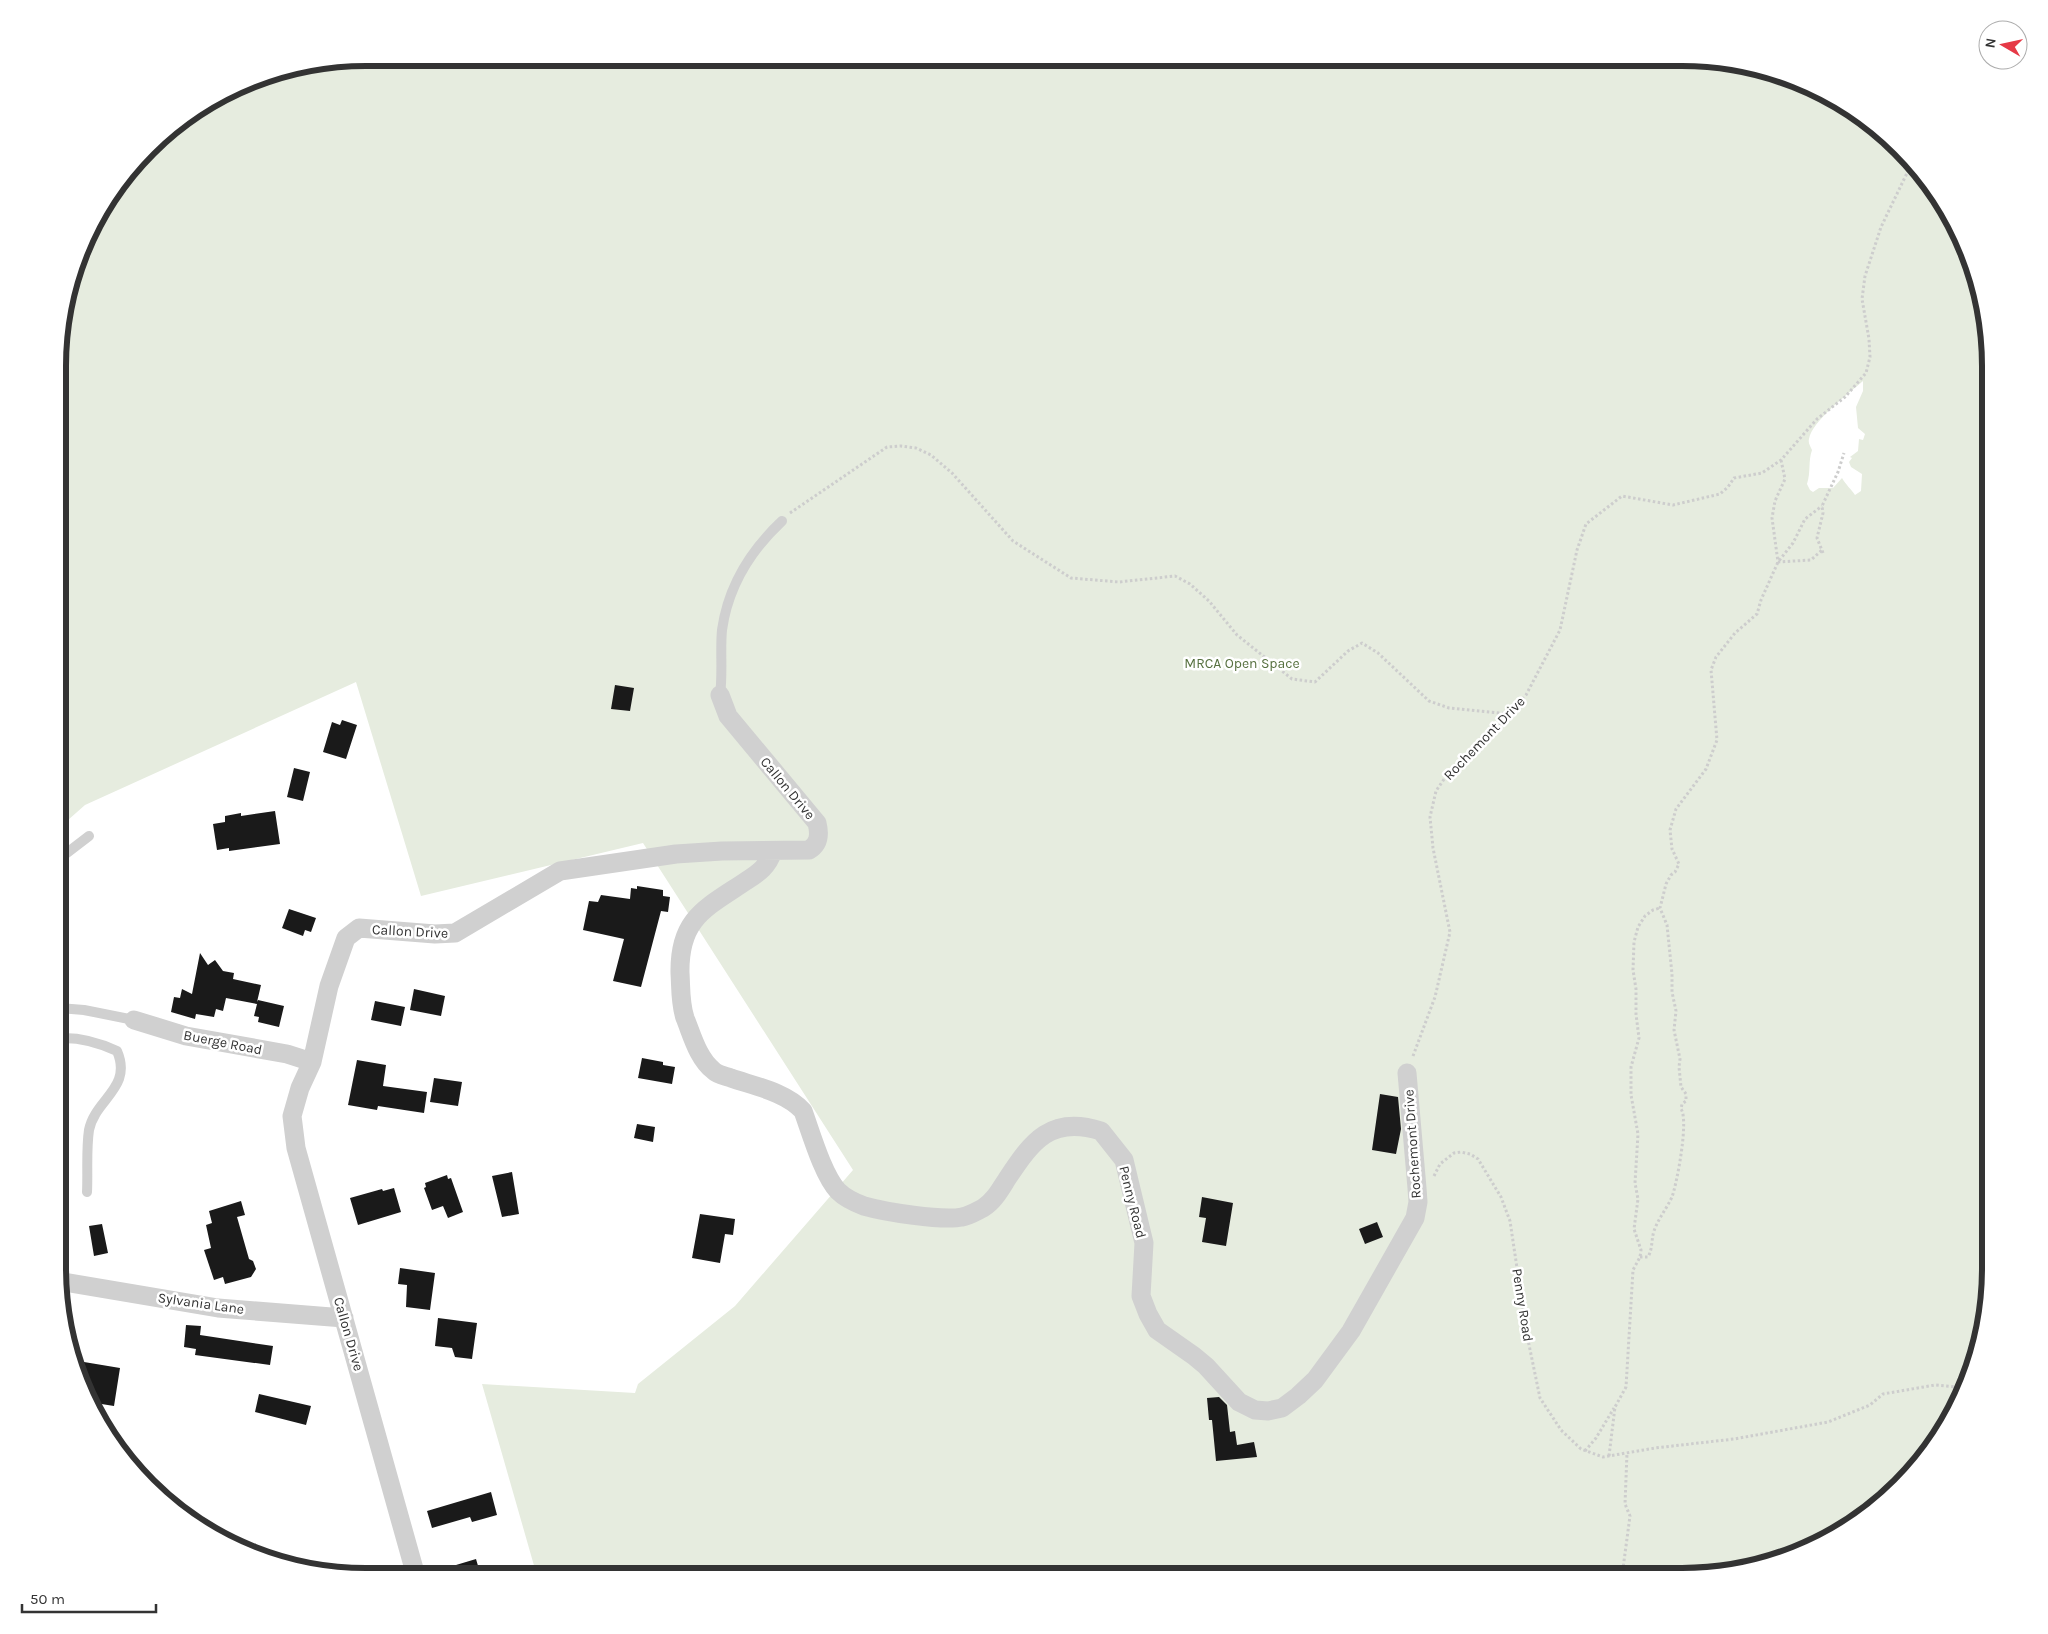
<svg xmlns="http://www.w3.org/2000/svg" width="2048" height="1634" font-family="Karla,sans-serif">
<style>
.green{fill:#e6ecdf;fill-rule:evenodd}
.building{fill:#1a1a1a}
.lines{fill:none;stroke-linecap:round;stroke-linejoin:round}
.path{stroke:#cdcdcd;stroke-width:3;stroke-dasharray:2.5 2.5;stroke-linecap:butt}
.lane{stroke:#d0d0d0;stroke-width:10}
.street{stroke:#d0d0d0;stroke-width:19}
.labels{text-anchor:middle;stroke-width:5;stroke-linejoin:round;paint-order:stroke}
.park-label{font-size:14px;fill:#56703f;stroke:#fff}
.street-label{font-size:14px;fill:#333;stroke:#fff}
.rim{fill:none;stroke:#333;stroke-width:6}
</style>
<rect width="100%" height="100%" fill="#fff"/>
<path class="green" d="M367,58H1701L1800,81L1885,134L1959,230L1985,306L1990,366V1288L1967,1386L1914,1471L1869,1513L1800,1553L1681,1576H577V1573L537,1576L482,1384L635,1393L638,1384L735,1306L853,1170L643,843L421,896L356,682L85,805L59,828L60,326L99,212L163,134L267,74ZM1863,381V391L1856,407L1858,428L1865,434L1863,440L1859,439L1858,451L1850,457L1852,458L1849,462L1851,467L1862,474L1861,491L1855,495C1851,489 1846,485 1842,478L1833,488H1819L1813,492L1810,490L1807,484C1811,472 1808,461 1812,450C1810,446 1808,443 1809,439C1812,421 1849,393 1863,381Z"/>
<path class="building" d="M615,685L634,688L630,711L611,709Z
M342,720L357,725L346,759L323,752L332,722L340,725Z
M294,768L310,772L303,801L287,797Z
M275,811L280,844L229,851V848L217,850L213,824L225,822V816L241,813V816Z
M637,886L663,890V896L670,897L668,912L661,911L641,987L613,981L624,939L583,930L589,901L598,902L601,895L630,899L631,888L637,889Z
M289,909L316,918L311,932L305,930L303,936L282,928Z
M200,953L208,965L215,960L223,971L234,973L233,979L261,985L257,1002L258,1000L284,1006L279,1027L258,1022L259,1017L254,1016L257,1004L226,998L223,1011L216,1009L214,1017L196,1014L195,1019L171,1012L174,997L180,998L182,989L192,994Z
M414,989L445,996L441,1016L410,1010Z
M375,1001L405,1007L401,1026L371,1020Z
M642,1058L663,1062V1065L675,1067L672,1084L638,1078Z
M357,1060L386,1065L383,1086L427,1092L424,1113L378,1106L377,1110L348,1105Z
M434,1078L462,1082L458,1106L430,1102Z
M1380,1094L1398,1097L1401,1129L1396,1154L1372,1150Z
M637,1124L655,1127L653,1142L634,1138Z
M512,1172L519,1214L502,1217L492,1176Z
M447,1175L448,1179L451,1178L463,1212L448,1218L443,1206L432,1210L424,1188L426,1187L425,1183Z
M394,1188L401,1212L358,1225L350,1198L382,1189L383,1191Z
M1202,1197L1233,1203L1226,1246L1202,1242L1206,1218L1199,1217Z
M241,1201L245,1215L237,1217L249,1259L253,1261L256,1269L251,1277L225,1284L223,1277L214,1280L204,1250L211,1248L206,1225L212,1223L209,1211Z
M700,1214L735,1219L733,1235L725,1234L720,1263L692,1258Z
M1377,1222L1383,1237L1365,1244L1359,1229Z
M102,1224L108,1253L94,1256L89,1226Z
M400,1268L435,1273L430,1310L406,1307L407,1285L398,1284Z
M438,1318L477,1323L472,1359L455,1357L452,1348L435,1346Z
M186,1325L201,1326L200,1335L273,1346L270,1365L195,1355L196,1349L184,1347Z
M78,1361L120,1368L114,1406L89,1402Z
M259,1394L311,1406L306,1425L255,1412Z
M1219,1397L1227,1405L1230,1432L1235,1431L1237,1445L1254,1442L1257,1457L1216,1461L1212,1420H1209L1207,1398Z
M491,1492L497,1515L472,1522L470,1517L432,1528L427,1511Z
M476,1559L481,1576H436V1571Z"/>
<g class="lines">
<path class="path" d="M1781,460L1785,479L1775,501L1772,518L1778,562L1811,560L1822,550
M790,513L887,447L901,446L916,448L931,455L952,473L1013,541L1071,578L1119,582L1175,576L1190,584L1209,601L1237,635L1292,679L1315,682L1348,651L1362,643L1378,653L1429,701L1449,708L1508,714
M1823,553L1817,538L1823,513L1822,506L1838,472L1844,453
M1413,1056L1435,997L1450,932L1433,848L1430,817L1436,791L1451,769L1489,737L1526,695L1560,630L1577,550L1586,524L1622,496L1673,505L1720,494L1728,487L1734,478L1762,473L1781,460L1817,419L1845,397L1866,373L1870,357L1869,339L1862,299L1865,276L1881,227L1908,171L1905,160
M1434,1176L1440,1164L1454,1153L1461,1152L1470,1154L1478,1159L1501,1197L1510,1221L1527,1335L1540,1398L1561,1430L1581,1449L1603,1457L1655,1448L1734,1439L1828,1422L1870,1405L1883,1394L1935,1385L1966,1388
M1640,1257H1648C1653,1248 1651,1240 1654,1231C1658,1219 1667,1208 1672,1197C1677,1183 1689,1120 1681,1109L1682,1104L1686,1101V1094L1681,1087L1679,1067L1680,1059L1674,1030L1676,1011L1672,992V974L1667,925L1660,908L1666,884L1671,875L1675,872L1679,864L1672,849L1670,830L1676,809L1706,769L1717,740L1711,670L1716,657L1735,633L1757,614L1761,600L1778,562L1793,543L1805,519L1822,506
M1585,1451L1596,1438L1614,1408
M1609,1456L1615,1407L1626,1387L1633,1270L1640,1257L1641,1250L1634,1229L1638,1199L1635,1183L1638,1134L1631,1095V1067L1639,1038L1636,1014V989L1633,970L1634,942L1638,927L1645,916L1653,910L1660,908
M1622,1576L1630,1516L1625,1504L1627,1453"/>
<path class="lane" d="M720,695C723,674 720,651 722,630C728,587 751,550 782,521
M59,859L89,836
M59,1008L84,1010L134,1020
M59,1038C80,1037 98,1042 117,1051C133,1088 95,1099 89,1130C86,1150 88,1173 87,1192"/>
<path class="street" d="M773,851C768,866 759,873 746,881C706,908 679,918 680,973C681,988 680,1003 685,1018C692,1035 698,1059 714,1071C718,1075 726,1076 731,1078C754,1086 786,1092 803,1111C811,1133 823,1175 838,1191C844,1197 856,1203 864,1206C885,1212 942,1221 962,1217C969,1216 977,1211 983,1208C994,1201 1000,1190 1007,1179C1032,1141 1051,1115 1101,1131L1124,1160L1144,1243L1141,1296L1148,1314L1157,1330L1194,1356L1206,1366L1239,1402L1255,1410L1268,1411L1282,1408L1298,1396L1315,1380L1351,1331L1415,1218L1418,1202L1417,1188L1407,1073
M134,1020L186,1036L287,1054L312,1062
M58,1281L218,1308L344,1318
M416,1576L296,1148L292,1116L300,1088L312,1062L329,986L346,938L359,928L435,934L455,933L560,871L676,854L722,851L809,850C819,844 820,835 817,823L728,716L720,695"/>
</g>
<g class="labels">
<g class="park-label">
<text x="1242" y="668">MRCA Open Space</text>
</g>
<g class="street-label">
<text transform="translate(1484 738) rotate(-46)" y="5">Rochemont Drive</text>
<text transform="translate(788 788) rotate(50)" y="5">Callon Drive</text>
<text transform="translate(410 931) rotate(3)" y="5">Callon Drive</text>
<text transform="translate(223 1042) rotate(11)" y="5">Buerge Road</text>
<text transform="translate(1412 1144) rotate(-94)" y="5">Rochemont Drive</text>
<text transform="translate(1133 1202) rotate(76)" y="5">Penny Road</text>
<text transform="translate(201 1303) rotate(8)" y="5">Sylvania Lane</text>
<text transform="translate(1523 1305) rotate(81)" y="5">Penny Road</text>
<text transform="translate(349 1334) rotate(74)" y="5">Callon Drive</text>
</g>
</g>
<path d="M0 0H2048V1634H0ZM366 66H1682A300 300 0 0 1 1982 366V1268A300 300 0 0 1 1682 1568H366A300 300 0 0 1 66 1268V366A300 300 0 0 1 366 66Z" fill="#fff" fill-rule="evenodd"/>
<path class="rim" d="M366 66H1682A300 300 0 0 1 1982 366V1268A300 300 0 0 1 1682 1568H366A300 300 0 0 1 66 1268V366A300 300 0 0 1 366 66Z"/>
<g transform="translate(2003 45) rotate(279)"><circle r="24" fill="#ffffff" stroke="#adadad"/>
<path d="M0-4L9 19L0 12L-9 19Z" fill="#e63946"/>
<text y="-8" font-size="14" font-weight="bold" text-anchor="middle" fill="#333333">N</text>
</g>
<path d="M22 1604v8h134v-8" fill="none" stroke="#333333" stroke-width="2.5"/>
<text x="30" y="1604" font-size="15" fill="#333333" stroke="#ffffff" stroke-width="4" paint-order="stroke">50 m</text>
</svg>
